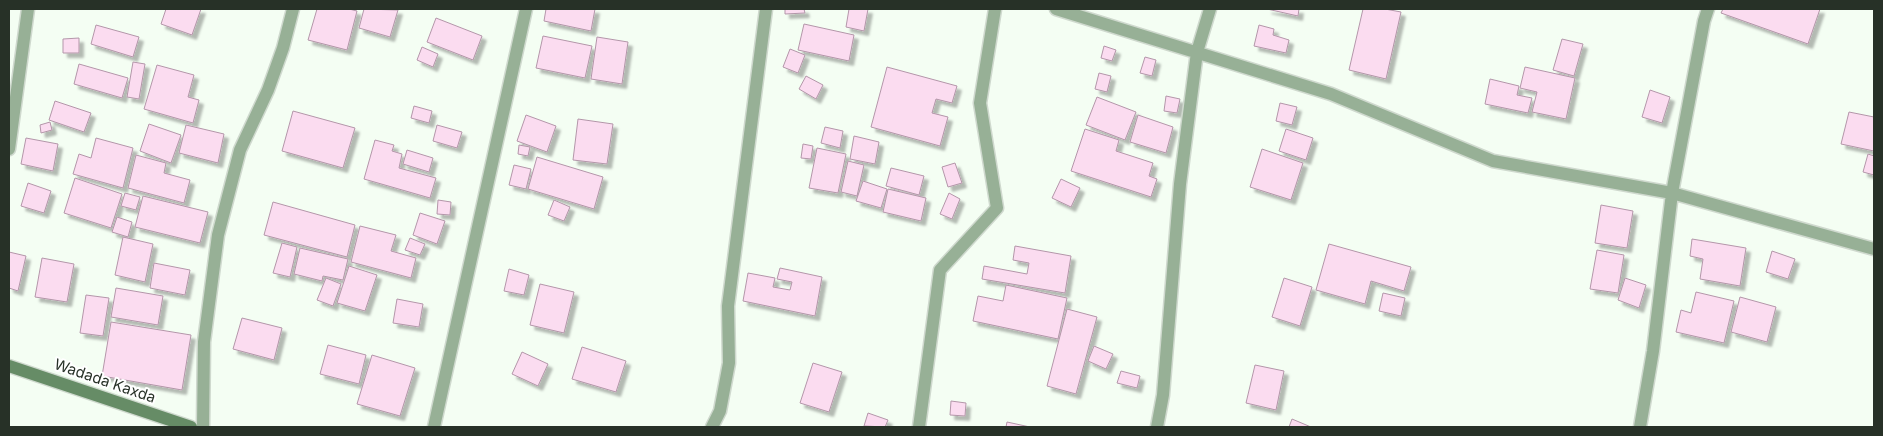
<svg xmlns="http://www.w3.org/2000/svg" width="1883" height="436" font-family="Inter,sans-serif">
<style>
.building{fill:#fbdcf0;stroke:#b396a9;filter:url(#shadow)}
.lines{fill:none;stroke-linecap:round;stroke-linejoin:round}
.street-casing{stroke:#cfd9ce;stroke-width:15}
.secondary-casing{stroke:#cfd9ce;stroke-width:15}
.street{stroke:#97b096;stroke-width:12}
.secondary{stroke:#668c66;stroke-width:12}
.labels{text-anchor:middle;stroke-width:4;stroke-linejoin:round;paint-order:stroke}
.street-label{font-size:15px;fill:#273127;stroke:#fff}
</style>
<defs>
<filter id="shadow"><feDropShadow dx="4.5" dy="4.5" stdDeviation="1" flood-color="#0004"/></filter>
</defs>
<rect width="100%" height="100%" fill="#f4fef3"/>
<path class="building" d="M166,9H201L192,35L161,24Z
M317,9H349L357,11L347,50L308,40Z
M364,9L398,10L390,37L359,28Z
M546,9H595L591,31L544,21Z
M785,9H804L805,13L785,14Z
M849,9H868L864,31L846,27Z
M1267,9H1299L1298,16Z
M1363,9H1385L1401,12L1386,79L1349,70Z
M1723,9H1820L1808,44L1721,13Z
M436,18L482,36L473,60L427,42Z
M804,24L854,35L849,61L798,50Z
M96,25L139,37L133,57L91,44Z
M1259,25L1274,29L1273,35L1289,40L1286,53L1254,46Z
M543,36L592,46L585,78L536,68Z
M597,37L628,42L622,84L591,79Z
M79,38V53H63V39Z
M1562,39L1583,44L1574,76L1553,70Z
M1104,46L1116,50L1112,61L1101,58Z
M422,47L438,54L433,67L417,60Z
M790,49L805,55L798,73L783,67Z
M1145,57L1156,60L1152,76L1140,73Z
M133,62L145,64L139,99L127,97Z
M79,64L128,78L122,98L74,84Z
M157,65L194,75L188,97L199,100L193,123L144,109Z
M887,67L957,86L952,103L936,99L932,113L948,117L940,146L871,127Z
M1525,67L1575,78L1566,119L1532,112L1537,92L1520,88Z
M1099,73L1111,76L1107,92L1095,89Z
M806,76L823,85L816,99L799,89Z
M1490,79L1519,86L1517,95L1532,98L1528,113L1485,104Z
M1650,90L1670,97L1662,123L1642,117Z
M1166,96L1180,99L1177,113L1164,111Z
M1097,97L1136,112L1125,140L1086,125Z
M55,101L91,113L84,132L49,120Z
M1280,103L1297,107L1292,125L1276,121Z
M414,106L432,111L429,123L411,118Z
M293,111L355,128L343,168L282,151Z
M1849,112L1874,117V151L1841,144Z
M526,115L556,126L547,152L517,141Z
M1138,115L1173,127L1166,153L1130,142Z
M578,119L613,124L607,164L573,160Z
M50,122L52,130L41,133L40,125Z
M149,124L181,135L171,163L140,151Z
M186,125L224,134L218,163L179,153Z
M437,125L462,132L457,148L433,141Z
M825,127L843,131L840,148L821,143Z
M1085,129L1119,140L1116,151L1153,163L1149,176L1157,179L1151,197L1071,171Z
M1286,129L1313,138L1306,160L1279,151Z
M854,136L879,142L875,164L850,159Z
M26,138L58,144L53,171L21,164Z
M96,138L133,148L123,188L73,174L79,154L91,158Z
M375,140L394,145L392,151L402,154L399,168L436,178L430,198L364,179Z
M803,144L813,146L811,159L801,158Z
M519,145L530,147L528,156L518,154Z
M817,148L846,154L838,193L809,188Z
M1262,149L1303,163L1291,200L1250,187Z
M407,150L433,158L429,172L403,164Z
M1868,154L1874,156V175L1863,172Z
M136,155L166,163L164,173L190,180L184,203L128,188Z
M537,157L603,177L594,209L528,189Z
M848,161L864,165L857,196L841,192Z
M955,163L962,183L948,187L942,167Z
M514,165L531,169L526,189L509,185Z
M891,168L924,176L919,195L886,186Z
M75,178L122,194L111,228L64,213Z
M1061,179L1080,188L1071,207L1052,198Z
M863,181L887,189L881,208L856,201Z
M28,183L51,191L44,213L21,206Z
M888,189L926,198L921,221L883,212Z
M125,193L140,197L136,210L121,206Z
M949,193L960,199L952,219L940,214Z
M143,196L208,212L200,243L135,227Z
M438,200L451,202L450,215L437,214Z
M554,200L570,207L564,221L548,215Z
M273,202L355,225L347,257L264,235Z
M1601,205L1633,211L1627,248L1595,243Z
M420,213L445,221L437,244L413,235Z
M117,217L132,222L128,237L112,232Z
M360,226L396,235L391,251L416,258L411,278L351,262Z
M123,237L153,244L145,282L115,275Z
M410,238L425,244L420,255L405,250Z
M1692,239L1746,248L1740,286L1700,279L1703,259L1690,256Z
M282,243L297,247L290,277L273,273Z
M1329,244L1411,267L1404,291L1371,281L1365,304L1316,290Z
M1015,246L1071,256L1065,293L982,279L984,266L1027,274L1029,263L1013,260Z
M300,248L348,259L343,280L323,276L322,281L294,274Z
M1597,250L1624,255L1618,293L1590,289Z
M1772,251L1795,259L1788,279L1766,272Z
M9,252L26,256L18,291L9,288Z
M42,258L74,264L67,302L35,297Z
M154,263L190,270L185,295L150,288Z
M349,266L377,275L365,311L337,303Z
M780,268L822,277L815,316L743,301L748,273L775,278L773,287L790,290L792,282L777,279Z
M509,269L529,275L524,295L504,291Z
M326,278L341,284L333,306L317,300Z
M1284,278L1312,287L1300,326L1272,317Z
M1625,278L1646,285L1639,308L1618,300Z
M540,284L574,292L564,333L530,325Z
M1006,285L1067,298L1058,339L973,321L978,296L1003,301Z
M116,288L163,296L158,325L111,317Z
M1696,292L1734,301L1724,343L1676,332L1681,310L1691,313Z
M1383,293L1405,298L1401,316L1379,311Z
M86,295L109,298L103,336L80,333Z
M1740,297L1776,307L1767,342L1731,332Z
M397,299L423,304L419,327L393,323Z
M1067,309L1097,317L1076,394L1047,386Z
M242,318L282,328L274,360L233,349Z
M111,322L191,335L182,390L102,376Z
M328,345L366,355L359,384L320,374Z
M1094,346L1113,354L1106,369L1088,361Z
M582,347L626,361L616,392L572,379Z
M522,352L548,364L538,386L512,374Z
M372,355L415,368L400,416L357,404Z
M813,363L842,372L829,412L800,403Z
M1255,365L1284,371L1276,410L1246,403Z
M1121,371L1140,376L1137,388L1117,383Z
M951,401L966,403L965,416L950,415Z
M868,413L888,420L885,427L864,426Z
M1292,419L1311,427H1289Z
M1007,422L1030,427H1006Z"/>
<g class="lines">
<defs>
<path id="street" d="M1056,9L1331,94L1493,161L1672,193L1874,249
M9,149L28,9
M203,427L204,342L218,235L240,150L268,90L283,48L293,9
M434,427L526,9
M712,427L720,411L729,363L728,306L766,9
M919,427L940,270L997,208L980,103L995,9
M1157,427L1163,395L1180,184L1197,52L1210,9
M1640,427L1653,351L1672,193L1704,21L1708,9"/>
<path id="secondary" d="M9,366L191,427"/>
</defs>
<use href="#street" class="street-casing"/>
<use href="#secondary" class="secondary-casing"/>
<use href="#street" class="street"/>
<use href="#secondary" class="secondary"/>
</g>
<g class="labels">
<g class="street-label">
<text transform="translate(105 381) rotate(19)" y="5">Wadada Kaxda</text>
</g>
</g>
<rect width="1883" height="436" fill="none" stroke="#273127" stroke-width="20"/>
</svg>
